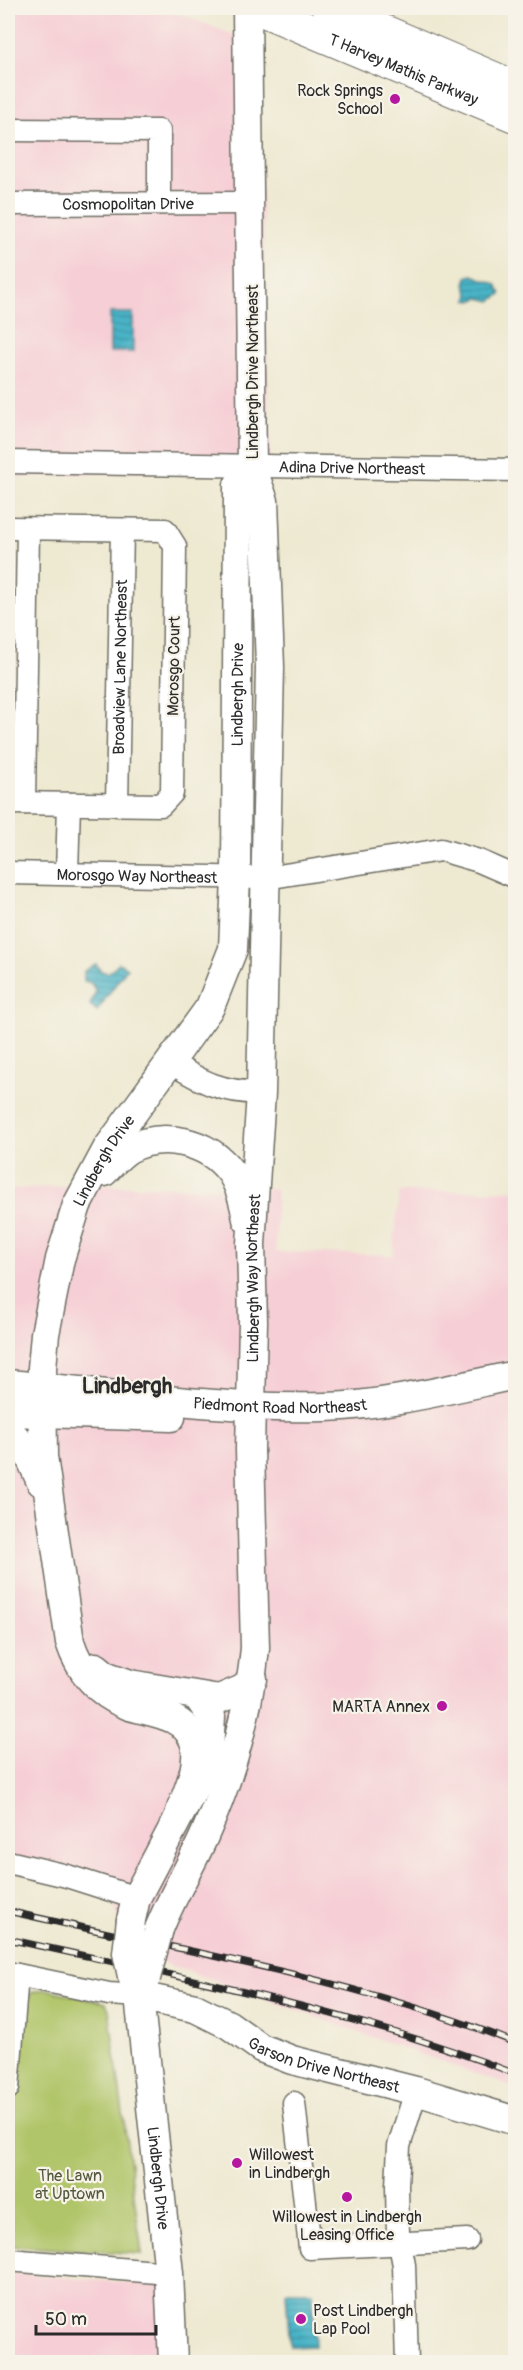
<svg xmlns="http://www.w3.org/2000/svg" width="523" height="2370" font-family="Pangolin,sans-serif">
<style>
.built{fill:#f6cfd6}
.park{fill:#b0c569;stroke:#6e784a;stroke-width:1.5}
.water{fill:url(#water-rules);stroke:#3a7079;stroke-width:1.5}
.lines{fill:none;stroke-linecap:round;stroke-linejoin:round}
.minor-casing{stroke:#6f6e65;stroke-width:25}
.major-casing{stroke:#6f6e65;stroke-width:31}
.highway-casing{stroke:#6f6e65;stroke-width:35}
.minor{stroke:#fff;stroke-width:22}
.major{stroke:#fff;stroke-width:28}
.highway{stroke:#fff;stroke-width:33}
.rail-casing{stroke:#2b2b2b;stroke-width:7}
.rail{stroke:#f7f3e8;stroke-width:4.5;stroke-dasharray:14;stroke-linecap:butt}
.major-bridge-casing{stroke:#6f6e65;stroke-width:31;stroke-linecap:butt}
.major-bridge{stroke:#fff;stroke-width:28}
.poi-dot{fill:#b5179e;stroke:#f7f3e8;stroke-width:2}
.labels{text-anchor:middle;stroke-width:4.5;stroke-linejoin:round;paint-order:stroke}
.street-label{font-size:16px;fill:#2b2b2b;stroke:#f7f3e8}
.poi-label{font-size:16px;fill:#2b2b2b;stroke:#f7f3e8;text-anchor:end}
.park-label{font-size:16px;fill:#53593e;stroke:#f7f3e8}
.district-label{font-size:22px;font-weight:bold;fill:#2b2b2b;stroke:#f7f3e8}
</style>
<defs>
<pattern id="water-rules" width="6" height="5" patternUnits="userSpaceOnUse" patternTransform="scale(1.5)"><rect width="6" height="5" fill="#49b4c7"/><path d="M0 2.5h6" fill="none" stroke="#3d93a2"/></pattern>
</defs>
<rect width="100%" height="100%" fill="#f7f3e8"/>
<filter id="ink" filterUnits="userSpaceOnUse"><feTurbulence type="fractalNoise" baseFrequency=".0167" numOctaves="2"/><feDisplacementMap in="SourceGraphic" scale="12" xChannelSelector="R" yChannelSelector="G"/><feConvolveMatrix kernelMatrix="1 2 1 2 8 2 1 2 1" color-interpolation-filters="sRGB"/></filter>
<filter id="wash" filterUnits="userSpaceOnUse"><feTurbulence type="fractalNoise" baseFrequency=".008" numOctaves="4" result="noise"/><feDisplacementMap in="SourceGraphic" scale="24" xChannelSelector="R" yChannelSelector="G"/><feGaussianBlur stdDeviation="1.35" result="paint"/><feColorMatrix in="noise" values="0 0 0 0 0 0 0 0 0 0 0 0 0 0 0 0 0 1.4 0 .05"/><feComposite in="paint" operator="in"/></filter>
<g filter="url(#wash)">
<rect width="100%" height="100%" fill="#eee9d1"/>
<path class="built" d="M8,8H165L257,44L271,465L8,478Z
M85,1185L276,1189V1252L393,1255L399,1192L515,1190V2088L125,1949L109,1880L8,1857V1189Z
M8,2273L168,2286L167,2362H8Z"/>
<path class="park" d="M45,1989L106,2003L109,2010L142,2254L10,2246L8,2239V2181L22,2008L31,1993Z"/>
<path class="water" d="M472,275L496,284L501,294L491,301L479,298L472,301L467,300L469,295L465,284L467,277Z
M110,313H133V352H110Z
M119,963L127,968L97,1011L90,1005L96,991L91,983L84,981V971L96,964L101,971L108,973Z
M286,2292H313L315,2346L290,2347Z"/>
</g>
<g filter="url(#ink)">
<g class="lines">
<defs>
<g id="minor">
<path d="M8,130L159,131V203"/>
<path id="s1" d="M8,204L250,203"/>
<path id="s2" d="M8,462L516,470"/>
<path d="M8,528L165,530L175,546L172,793L161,805L8,803"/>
<path d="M24,803L28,529"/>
<path id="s3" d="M117,805L122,530"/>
<path id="s4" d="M8,873L266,878L441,850L479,861L516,877"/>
<path d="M67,873L69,804"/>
<path d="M170,1062C203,1083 222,1092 261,1093"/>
<path d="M8,1862L67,1876L136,1898"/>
<path d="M8,1973L109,1994L139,1996"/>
<path d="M8,2088L17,1975"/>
<path d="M294,2103L310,2248L467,2240"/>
<path d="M8,2260L169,2273"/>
<path d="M407,2362L404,2265L398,2234L397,2186L399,2146L416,2091"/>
</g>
<g id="major">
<path d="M104,1172C112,1164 119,1155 129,1149C162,1131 207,1141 230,1171C240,1185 244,1202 247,1219"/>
<path id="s5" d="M8,1384C113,1393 220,1410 326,1407C390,1405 453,1388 516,1375"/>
<path d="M8,1412L171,1417"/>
<path d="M8,1428L29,1455L41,1482"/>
<path d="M96,1667L107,1676L130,1684L219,1699L243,1689L253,1679"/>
<path id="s6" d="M180,1812C187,1792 202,1762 194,1741C183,1713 150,1713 127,1705C98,1694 79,1670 70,1642L43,1457L42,1368L45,1334L60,1259L77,1205L107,1149L210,1007L233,949L236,877L238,485L252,467"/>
<path d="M131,1920L136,1898L197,1782L209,1750L211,1716L198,1697"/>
<path id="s7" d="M159,1929C172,1896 191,1866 205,1834C231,1775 249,1713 255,1648L250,1449L253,1322L251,1244L261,1093L270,667L264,501L252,467L247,8"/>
<path id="s8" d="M133,1978L139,1996L169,2273L173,2362"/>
<path id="s9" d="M139,1996L195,2008L229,2025L261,2048L292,2060L416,2091L516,2121"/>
</g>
<g id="highway">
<path id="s10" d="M258,8L516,116"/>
<path d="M329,8L516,88"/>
</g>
</defs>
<use href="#minor" class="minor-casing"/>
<use href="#major" class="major-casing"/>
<use href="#highway" class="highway-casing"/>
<use href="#minor" class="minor"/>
<use href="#major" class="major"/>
<use href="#highway" class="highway"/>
<defs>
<path id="rail" d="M8,1911C177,1950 353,1978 516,2043
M8,1939C179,1977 352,2010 516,2074"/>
</defs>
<use href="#rail" class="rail-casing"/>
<use href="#rail" class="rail"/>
<defs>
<path id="major-bridge" d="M131,1920L127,1953L132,1976
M146,1978L159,1929"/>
</defs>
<use href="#major-bridge" class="major-bridge-casing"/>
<use href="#major-bridge" class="major-bridge"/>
</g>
</g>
<g class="poi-dot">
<circle cx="395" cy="99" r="6"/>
<circle cx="442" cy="1706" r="6"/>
<circle cx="237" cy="2163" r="6"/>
<circle cx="347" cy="2197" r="6"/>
<circle cx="301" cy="2319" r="6"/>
</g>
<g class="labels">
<g class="street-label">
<text dy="6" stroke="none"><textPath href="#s10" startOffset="158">T Harvey Mathis Parkway</textPath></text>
<text dy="6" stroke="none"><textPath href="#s1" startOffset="120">Cosmopolitan Drive</textPath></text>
<text transform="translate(252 372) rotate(-90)" y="6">Lindbergh Drive Northeast</text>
<text dy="6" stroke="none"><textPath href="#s2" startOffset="344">Adina Drive Northeast</textPath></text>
<text transform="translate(173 666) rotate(-89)" y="6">Morosgo Court</text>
<text dy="6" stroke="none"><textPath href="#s3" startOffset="138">Broadview Lane Northeast</textPath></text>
<text dy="6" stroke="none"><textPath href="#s6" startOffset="1240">Lindbergh Drive</textPath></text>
<text dy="6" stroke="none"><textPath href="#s4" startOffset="129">Morosgo Way Northeast</textPath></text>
<text dy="6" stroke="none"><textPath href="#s6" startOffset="736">Lindbergh Drive</textPath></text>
<text dy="6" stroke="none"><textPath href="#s7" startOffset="669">Lindbergh Way Northeast</textPath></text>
<text dy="6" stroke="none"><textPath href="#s5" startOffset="273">Piedmont Road Northeast</textPath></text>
<text dy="6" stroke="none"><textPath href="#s9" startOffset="200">Garson Drive Northeast</textPath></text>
<text dy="6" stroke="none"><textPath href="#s8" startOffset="202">Lindbergh Drive</textPath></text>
</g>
<g class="poi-label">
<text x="383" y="96">Rock Springs<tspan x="383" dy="18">School</tspan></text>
<text x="430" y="1712">MARTA Annex</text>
<text x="249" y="2160" text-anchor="start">Willowest<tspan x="249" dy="18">in Lindbergh</tspan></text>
<text x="347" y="2222" text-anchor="middle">Willowest in Lindbergh<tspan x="347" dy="18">Leasing Office</tspan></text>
<text x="313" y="2316" text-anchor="start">Post Lindbergh<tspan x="313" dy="18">Lap Pool</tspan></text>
</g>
<g class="park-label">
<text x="70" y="2181">The Lawn<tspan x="70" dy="18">at Uptown</tspan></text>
</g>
<g class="district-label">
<text x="127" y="1393">Lindbergh</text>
</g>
</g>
<rect width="523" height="2370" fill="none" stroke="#f7f3e8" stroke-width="30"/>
<path d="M36 2325v9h120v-9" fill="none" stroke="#2b2b2b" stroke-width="3"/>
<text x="45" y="2325" font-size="18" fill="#2b2b2b" stroke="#f7f3e8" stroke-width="4.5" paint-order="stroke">50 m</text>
</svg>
